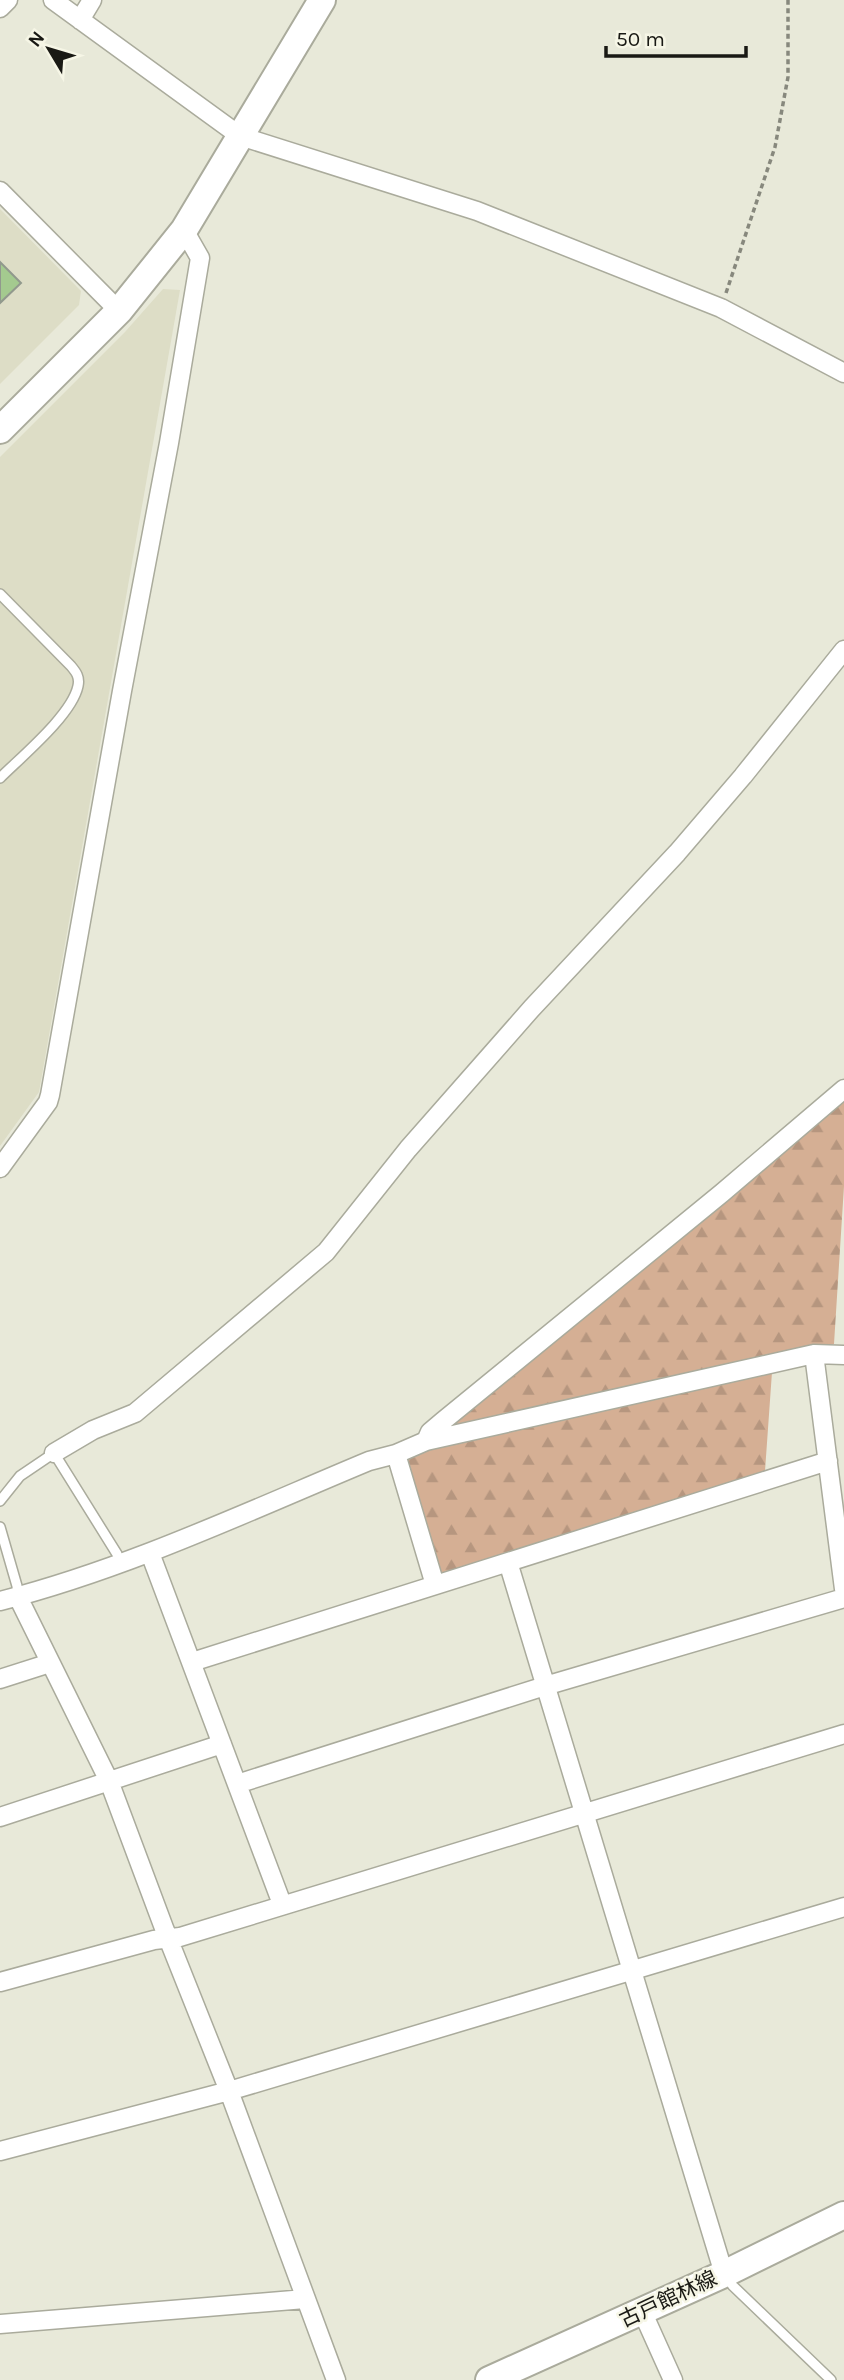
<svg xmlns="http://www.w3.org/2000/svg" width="844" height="2380" font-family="Karla,'Noto Sans JP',sans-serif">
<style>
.built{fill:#ddddc6}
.forest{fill:url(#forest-firs)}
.building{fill:#a4ca8f;stroke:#91998d;stroke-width:2}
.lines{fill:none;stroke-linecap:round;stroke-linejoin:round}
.lane-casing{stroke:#aaab9c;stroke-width:12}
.street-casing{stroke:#aaab9c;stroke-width:21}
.secondary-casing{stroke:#aaab9c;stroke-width:30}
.path{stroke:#87887d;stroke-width:3.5;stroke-dasharray:5 3.5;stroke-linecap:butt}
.lane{stroke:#fff;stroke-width:9}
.street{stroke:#fff;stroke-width:18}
.secondary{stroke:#fff;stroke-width:26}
.labels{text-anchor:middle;stroke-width:5;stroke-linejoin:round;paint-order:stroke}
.street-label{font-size:21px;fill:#191914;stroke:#f6f6e6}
</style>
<defs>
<pattern id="forest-firs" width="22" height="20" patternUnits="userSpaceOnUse" patternTransform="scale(1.75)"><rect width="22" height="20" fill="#d5af94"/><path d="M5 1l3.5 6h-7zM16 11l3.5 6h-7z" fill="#b6967f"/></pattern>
</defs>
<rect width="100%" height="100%" fill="#e8e9d9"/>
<path class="built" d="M0,209L81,291L79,305L0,384Z
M163,289L180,290L39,1092L0,1146V457L125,332Z"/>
<path class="forest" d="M844,1099V1186L834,1344L443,1430Z
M772,1372L765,1471L580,1539L441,1583L407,1458L433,1448Z"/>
<path class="building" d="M0,262L21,283L0,303Z"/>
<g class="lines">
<defs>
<path id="lane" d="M0,594L71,666C76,672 80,677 78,686C72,715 21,757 0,778
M0,1501L20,1476L54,1453L117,1554L120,1562
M0,1527L17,1586L18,1597
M725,2275L733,2286L831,2380"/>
<path id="street" d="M53,0L240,136L477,211L721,308L844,373
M0,8L8,0
M80,20L92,0
M0,191L119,311
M0,1168L48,1102L50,1095L122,691L169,443L200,258L184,230
M814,1354L844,1589
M426,1441L430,1432L443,1421L722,1193L844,1089
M54,1453L93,1430L135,1413L326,1252L408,1149L532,1008L677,853L743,776L844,650
M396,1454L435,1585
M150,1553L282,1904
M508,1562L724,2274
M18,1597L109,1781L164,1928L229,2091L336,2380
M0,1601C126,1569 249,1511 369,1461L396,1454L426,1441L814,1354L844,1355
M192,1662L828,1461
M0,1679L50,1663
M237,1784L545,1686L844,1598
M0,1817L222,1744
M0,1982L154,1940L180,1937L844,1734
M0,2151L229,2091L844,1907
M642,2311L673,2380
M0,2324L305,2299"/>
<path id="secondary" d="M0,430L119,311L184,230L322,0
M489,2380L724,2274L844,2215"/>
</defs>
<use href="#lane" class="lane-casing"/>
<use href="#street" class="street-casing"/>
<use href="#secondary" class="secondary-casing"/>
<path class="path" d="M726,293L775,147L788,77V0"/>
<use href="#lane" class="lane"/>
<use href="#street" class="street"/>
<use href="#secondary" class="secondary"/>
</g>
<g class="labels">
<g class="street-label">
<text transform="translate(668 2299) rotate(-25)" y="7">古戸館林線</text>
</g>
</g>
<g transform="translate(49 49) rotate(308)" stroke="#f6f6e6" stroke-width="5" paint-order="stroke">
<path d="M0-5L12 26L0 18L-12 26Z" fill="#191914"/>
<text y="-10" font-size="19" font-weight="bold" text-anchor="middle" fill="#191914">N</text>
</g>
<path d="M606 46v10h140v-10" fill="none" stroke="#191914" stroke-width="3.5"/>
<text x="616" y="46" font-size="21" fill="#191914" stroke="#f6f6e6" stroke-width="5" paint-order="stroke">50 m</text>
</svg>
